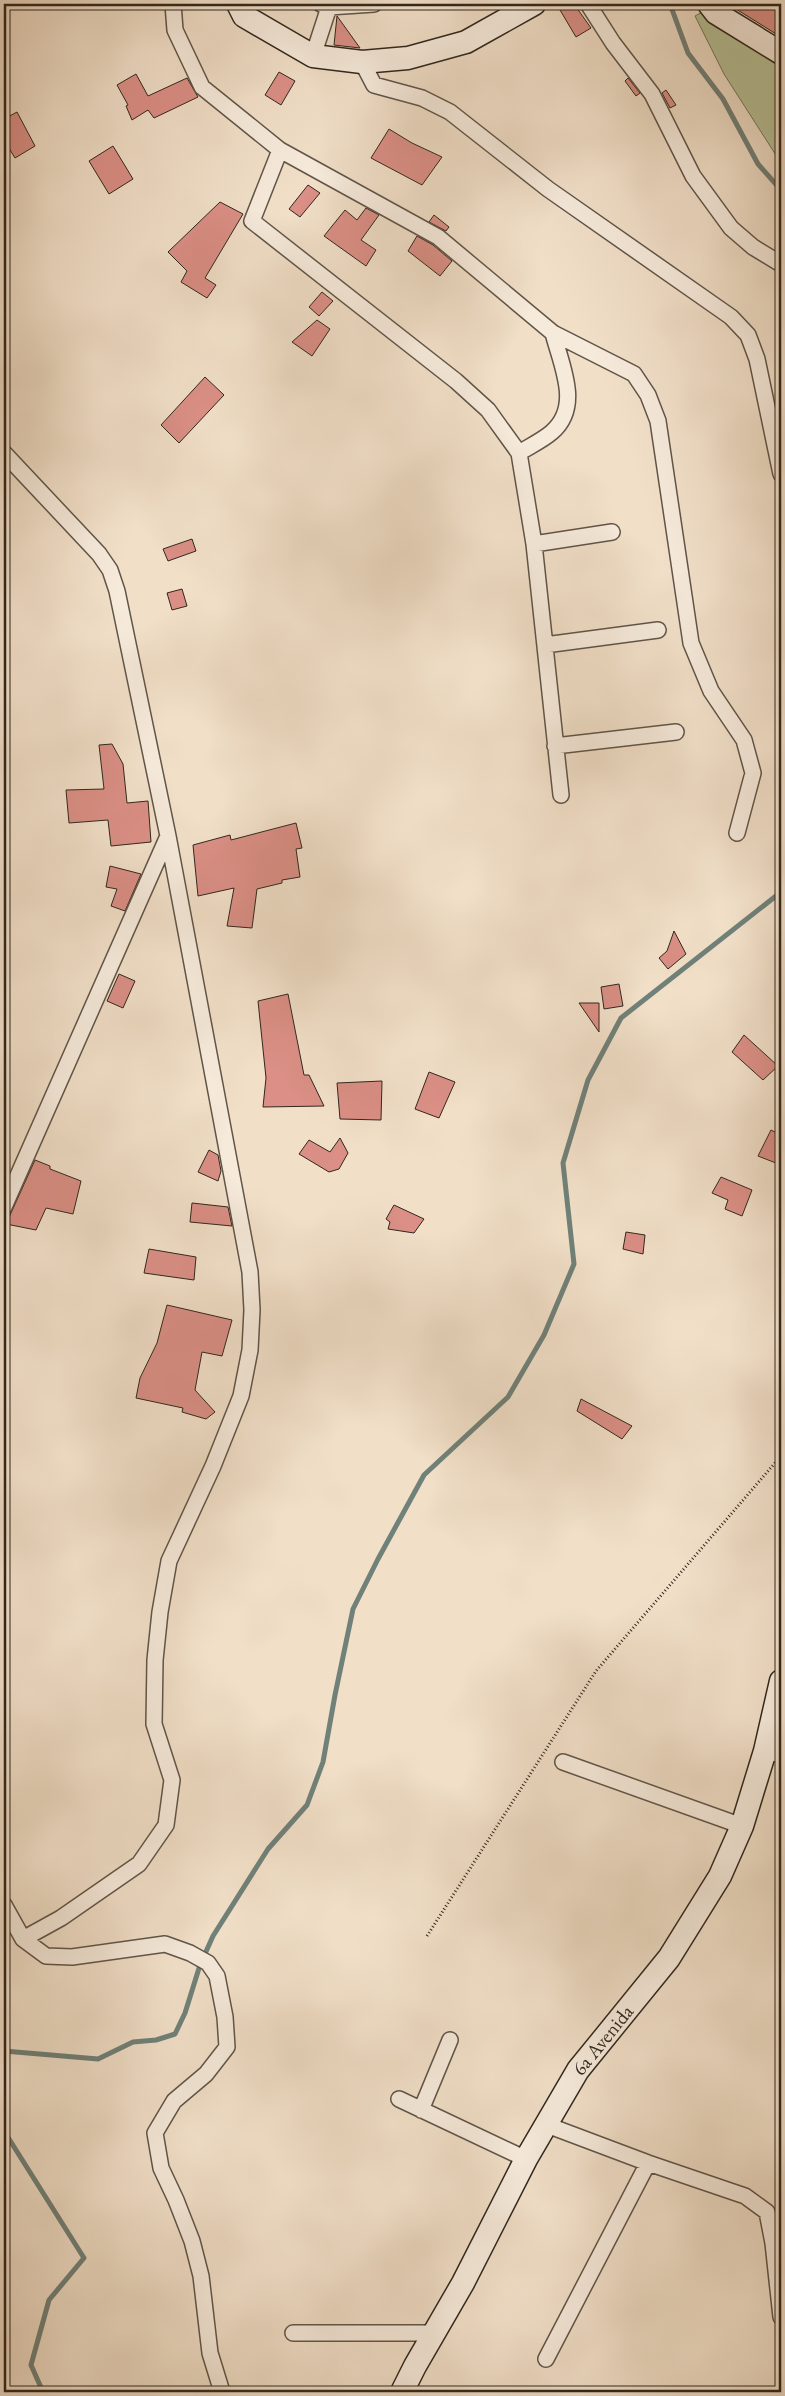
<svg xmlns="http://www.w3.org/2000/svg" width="785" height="2396" font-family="'EB Garamond',serif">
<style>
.green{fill:#b7c298;stroke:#74745b}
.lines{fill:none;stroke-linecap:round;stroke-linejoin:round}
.stream{stroke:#708179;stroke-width:5}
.building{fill:#db8f86;stroke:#30271e}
.street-casing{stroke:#605548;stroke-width:18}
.secondary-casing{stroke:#30271e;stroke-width:25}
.path{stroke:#30271e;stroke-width:3;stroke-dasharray:1 2.5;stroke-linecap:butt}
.street{stroke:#f6eadb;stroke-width:15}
.secondary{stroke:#f6eadb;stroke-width:22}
.labels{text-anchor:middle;stroke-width:5;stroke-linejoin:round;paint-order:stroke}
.street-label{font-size:20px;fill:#30271e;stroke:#f6eadb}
</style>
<rect width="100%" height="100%" fill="#f1dfc8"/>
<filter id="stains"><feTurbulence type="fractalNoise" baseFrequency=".004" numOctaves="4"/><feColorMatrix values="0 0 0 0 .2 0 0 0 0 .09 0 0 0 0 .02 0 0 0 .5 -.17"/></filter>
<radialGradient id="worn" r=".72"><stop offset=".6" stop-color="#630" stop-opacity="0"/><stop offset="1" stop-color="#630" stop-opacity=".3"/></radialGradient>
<path class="green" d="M706,10L781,54V163L724,74L695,16Z"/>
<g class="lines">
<path class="stream" d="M670,4L688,53L723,99L758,164L781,190
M4,2051L98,2059L133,2042L156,2040L175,2034L185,2013L200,1965L213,1936L268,1849L307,1805L323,1762L335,1695L353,1609L378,1559L424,1475L508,1397L544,1335L574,1264L563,1163L588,1080L621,1018L781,892
M4,2131L84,2258L49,2300L31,2365L43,2392"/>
</g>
<path class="building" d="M569,4H574L591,28L576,37L560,10Z
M728,4H781V37Z
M337,16L360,48L334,45Z
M279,72L295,81L281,105L265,95Z
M136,74L148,96L187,78L198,97L154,118L148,110L132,120L126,106L128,105L117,85Z
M628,78L640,93L636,96L625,81Z
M666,90L676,105L670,108L662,93Z
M17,112L35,146L15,158L4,140V119Z
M389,129L412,143L442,157L422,185L371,158Z
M113,146L133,179L109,194L89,161Z
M308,185L320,193L300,217L289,209Z
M220,202L243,214L205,278L216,285L207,298L181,282L187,271L168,252Z
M366,208L379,215L361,240L376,250L366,266L324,236L345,210L357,220Z
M434,215L449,227L446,231L429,222Z
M417,236L433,245L452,261L440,276L408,251Z
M322,292L333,301L319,316L309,307Z
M317,320L330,329L312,356L292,342Z
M205,377L224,395L179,443L161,425Z
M192,539L196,551L168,561L163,549Z
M182,589L187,606L172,610L167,593Z
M112,744L123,764L127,803L148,801L151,842L111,846L108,820L69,823L66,790L104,789L99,745Z
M296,823L302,848L296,849L300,877L282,880V883L257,889L252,928L227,926L234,888L198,896L193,845L230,835L231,840Z
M110,866L141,874L125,911L111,906L117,889L106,887Z
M674,931L686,954L668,969L659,958L667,951Z
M119,974L135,981L123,1008L107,1001Z
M619,984L623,1006L604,1009L601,987Z
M288,994L304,1075H309L324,1106L263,1107L266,1078L258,1001Z
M579,1003H599V1032Z
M744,1035L778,1066L763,1080L732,1052Z
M429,1072L455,1082L439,1118L415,1109Z
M382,1081L381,1120L340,1119L337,1083Z
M771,1130L781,1135V1165L758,1156Z
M340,1138L348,1153L339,1169L329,1172L299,1154L309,1140L330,1152Z
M209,1150L218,1155L221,1171L218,1181L198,1172Z
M35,1160L50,1166V1169L81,1181L73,1214L46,1208L36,1230L6,1224Z
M721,1177L752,1190L742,1216L725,1209L728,1200L712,1193Z
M192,1203L228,1207L232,1226L190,1222Z
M394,1205L424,1219L414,1233L388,1229L390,1222L386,1219Z
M626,1232L645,1235L643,1254L623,1249Z
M149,1249L196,1257L194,1280L144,1273Z
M167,1305L232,1320L222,1356L202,1352L195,1390L215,1412L206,1419L182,1412L183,1408L136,1398L140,1378L157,1343Z
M581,1399L632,1426L622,1439L577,1411Z"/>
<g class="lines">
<defs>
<path id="street" d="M173,4L175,30L202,87L280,150L438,237L553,333L634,374L648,395L658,421L691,643L711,691L744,740L753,773L737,833
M321,4L329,7L374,4
M588,4L613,43L652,94L693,176L731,228L753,247L781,264
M313,56L329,7
M362,62L374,85L422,98L450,112L548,189L731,317L748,335L757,359L781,474
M280,150L252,221L456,381L488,410L519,453L534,544L561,795
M4,453L99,554L110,570L117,591L168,836L250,1272L252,1310L250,1350L241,1396L213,1466L169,1561L160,1612L155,1660L154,1724L172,1780L166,1825L139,1864L61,1918L23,1939
M519,453C530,446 543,440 552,432C582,406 561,365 553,333
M534,544L612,532
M545,645L658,630
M555,746L676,732
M4,1207L168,836
M765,1751L781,1755
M563,1762L742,1826
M4,1905L23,1939L46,1956L72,1957L165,1944L190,1953L208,1963L217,1976L225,2017L227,2047L206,2074L174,2101L155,2133L161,2168L176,2200L192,2241L201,2276L210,2353L222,2392
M399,2099L526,2159
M421,2110L450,2040
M547,2125L648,2163L745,2196L767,2212L773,2243L781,2317
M293,2333H434
M546,2359L648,2163"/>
<g id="secondary">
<path d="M238,4L244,16L313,56L362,62L408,58L466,42L534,4"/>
<path d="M709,4L716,13L781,53"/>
<path id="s1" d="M402,2392L415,2366L463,2283L526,2159L578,2070L669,1958L720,1876L742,1826L765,1751L781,1681"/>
</g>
</defs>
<use href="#street" class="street-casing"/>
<use href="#secondary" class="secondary-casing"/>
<path class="path" d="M427,1936L596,1671L781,1456"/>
<use href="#street" class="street"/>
<use href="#secondary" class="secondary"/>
</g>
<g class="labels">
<g class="street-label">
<text dy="7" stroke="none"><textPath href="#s1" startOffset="406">6a Avenida</textPath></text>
</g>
</g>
<rect width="785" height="2396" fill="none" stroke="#f1dfc8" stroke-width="20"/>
<rect x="5" y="5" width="775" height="2386" fill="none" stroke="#30271e" stroke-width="2.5"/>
<rect x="10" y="10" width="765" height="2376" fill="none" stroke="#30271e"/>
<rect width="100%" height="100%" filter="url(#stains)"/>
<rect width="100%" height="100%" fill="url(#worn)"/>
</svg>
